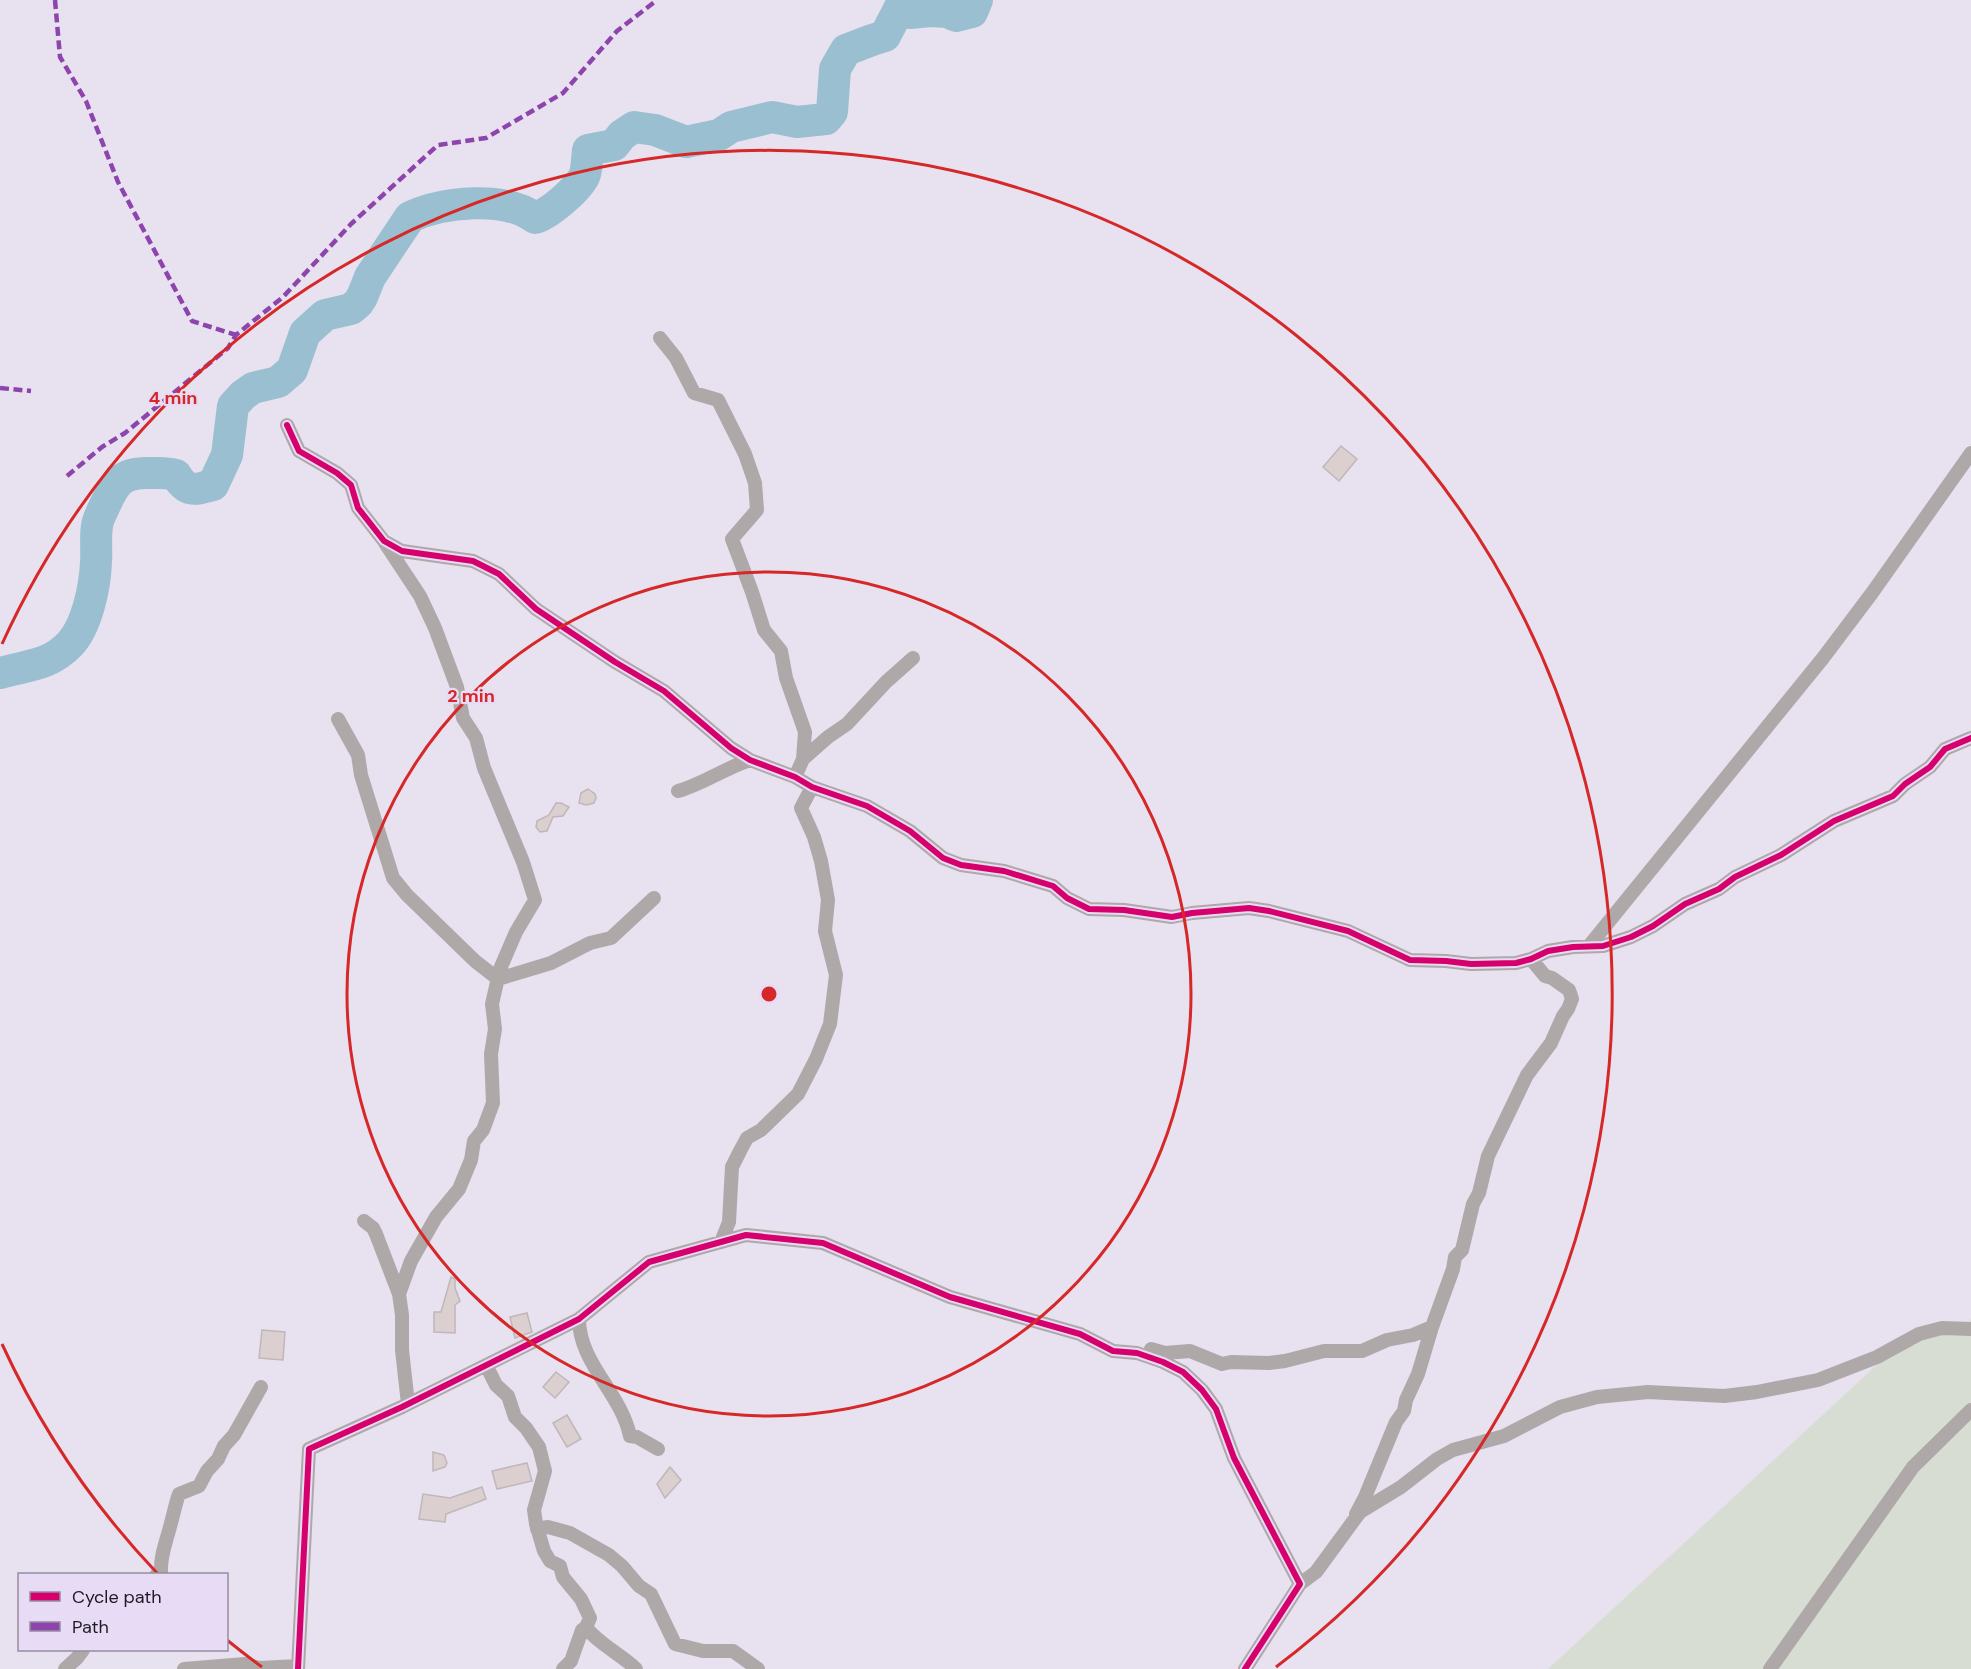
<svg xmlns="http://www.w3.org/2000/svg" width="1971" height="1669" font-family="'DM Sans',sans-serif">
<style>
.green{fill:#d8ddd3}
.lines{fill:none;stroke-linecap:round;stroke-linejoin:round}
.river{stroke:#9abfd0;stroke-width:32}
.building{fill:#dbcfd0;stroke:#bfb7ba;stroke-width:1.5}
.minor{stroke:#aea9a8;stroke-width:14}
.quiet{stroke:#8e44ad;stroke-width:4.5;stroke-dasharray:9 4.5;stroke-linecap:butt}
.cycleway-casing{stroke:#e7dbf5;stroke-width:10}
.cycleway{stroke:#d6006c;stroke-width:6}
.ring{fill:none;stroke:#d62828;stroke-width:3}
.centre{fill:#d62828;stroke:#e7dbf5;stroke-width:3}
.ring-label{font-size:18px;text-anchor:middle;font-weight:bold;fill:#d62828;stroke:#e7dbf5;stroke-width:4.5;stroke-linejoin:round;paint-order:stroke}
</style>
<rect width="100%" height="100%" fill="#e8e1ef"/>
<path class="green" d="M1971,1319V1669H1548L1896,1347L1919,1334L1964,1329Z"/>
<g class="lines">
<path class="river" d="M0,673C28,665 49,666 70,644C87,626 95,587 96,562C97,550 95,538 97,526C98,518 102,512 105,505C115,483 122,472 149,473C159,473 166,472 176,475C187,493 194,490 213,485L227,455L233,406L243,395L253,388L278,382L292,370L305,333L325,315L351,309L358,303L362,297L370,277L410,217C443,202 504,195 535,218C548,215 581,187 585,174C587,167 587,158 588,150L614,145L622,135L634,127L655,130L686,142L719,135L731,127L772,117L797,122L826,119L832,112L835,69L846,50L872,40L885,36L900,7L910,13L931,11L947,12L956,16L972,12L977,0"/>
</g>
<path class="building" d="M1341,446L1357,459L1339,481L1323,467Z
M588,789L595,794L596,798L594,803L586,805L579,803L581,793Z
M556,803H561L569,807L563,816L553,817L547,831L540,832L536,827L537,821L549,815Z
M451,1277L455,1279V1288L460,1301L455,1305V1333L434,1332V1312H441Z
M527,1313L532,1332L515,1338L510,1317Z
M262,1330L285,1332L283,1360L259,1358Z
M556,1372L569,1382L555,1398L543,1387Z
M567,1415L581,1439L567,1447L553,1423Z
M433,1452L444,1455L447,1463L445,1467L433,1471Z
M527,1463L532,1481L497,1489L492,1471Z
M670,1467L681,1480L665,1498L657,1484Z
M482,1487L486,1499L446,1514L445,1522L419,1519L423,1494L450,1498Z"/>
<g class="lines">
<path class="minor" d="M660,338L676,358L694,393L718,400L745,454L755,483L757,510L732,539L752,592L764,630L781,651L786,678L805,732L803,759L795,777
M287,425L299,451L337,473L351,485L358,508L384,541L402,551L473,561L499,574L536,609L615,662L664,691L731,748L750,760L795,777L812,787L867,806L910,831L943,858L961,865L1004,871L1053,886L1067,898L1089,909L1124,910L1172,917L1192,913L1249,908L1269,911L1348,931L1410,960L1446,961L1471,964L1516,963L1531,959L1548,951L1573,947L1603,946L1631,937L1653,926L1685,904L1719,889L1735,877L1781,855L1834,821L1893,796L1905,784L1930,767L1945,749L1971,738
M385,543L420,596L435,628L457,687L463,718L476,738L484,768L523,862L535,900L516,932L500,969L492,1004L495,1029L491,1054L493,1103L483,1130L474,1141L471,1160L459,1189L436,1217L411,1261L399,1294L402,1315V1350L408,1404
M338,719L358,755L361,775L393,878L407,895L475,961L498,979L551,963L590,943L611,938L654,898
M803,759L828,737L847,724L886,682L913,658
M678,791C703,784 725,768 750,760
M1589,946L1823,658L1872,593L1971,453
M364,1221L373,1228L376,1234L399,1294
M721,1242L729,1222L732,1167L740,1151L747,1138L761,1130L798,1094L816,1059L830,1024L836,975L825,931L828,900L821,861L814,837L801,808L812,787
M579,1319C579,1363 621,1393 630,1436L637,1437L658,1449
M1151,1349L1165,1353L1190,1351L1222,1364L1231,1362L1269,1363L1285,1361L1324,1351H1362L1387,1340L1413,1335L1432,1327
M486,1365L496,1385L508,1396L515,1417L526,1428L539,1447L545,1471L534,1510L536,1524L544,1551L550,1561L560,1566L563,1577L581,1599L590,1618L586,1627C597,1643 622,1655 636,1669
M1356,1514L1365,1497L1396,1422L1404,1411L1406,1400L1418,1374L1432,1327L1453,1269L1455,1257L1462,1250L1473,1204L1479,1193L1488,1156L1527,1075L1551,1043L1563,1016L1568,1009L1572,999L1569,990L1552,978L1545,976L1531,959
M537,1529L548,1527L570,1533L609,1555L622,1566L639,1586L651,1594L675,1644L703,1651H733L758,1669
M157,1574L161,1572C160,1555 167,1540 171,1523C174,1513 175,1505 179,1494L199,1486L207,1471L218,1459L224,1446L234,1435L261,1387
M1300,1584L1316,1572L1360,1512L1401,1487L1437,1459L1453,1450L1504,1436L1560,1407L1597,1397L1648,1392L1724,1396L1757,1392L1818,1380L1877,1357L1919,1334L1942,1328L1971,1329
M65,1669L77,1658L83,1650
M184,1669L245,1664L259,1668L298,1666
M298,1669L309,1449L402,1407L579,1319L649,1262L746,1235L823,1243L950,1297L1080,1334L1113,1351L1137,1353L1163,1362L1183,1372L1202,1390L1216,1409L1234,1458L1300,1584L1245,1669
M563,1669L571,1661L582,1630L586,1627
M1770,1669L1913,1467L1971,1410"/>
<path class="quiet" d="M55,0L60,57L86,101L118,182L192,321L236,335
M0,388L31,391
M67,476L102,447L125,433L228,348L236,335L283,297L351,224L438,145L486,138L563,93L617,31L657,0"/>
<defs>
<path id="cycleway" d="M287,425L299,451L337,473L351,485L358,508L384,541L402,551L473,561L499,574L536,609L615,662L664,691L731,748L750,760L795,777L812,787L867,806L910,831L943,858L961,865L1004,871L1053,886L1067,898L1089,909L1124,910L1172,917L1192,913L1249,908L1269,911L1348,931L1410,960L1446,961L1471,964L1516,963L1531,959L1548,951L1573,947L1603,946L1631,937L1653,926L1685,904L1719,889L1735,877L1781,855L1834,821L1893,796L1905,784L1930,767L1945,749L1971,738
M298,1669L309,1449L402,1407L579,1319L649,1262L746,1235L823,1243L950,1297L1080,1334L1113,1351L1137,1353L1163,1362L1183,1372L1202,1390L1216,1409L1234,1458L1300,1584L1245,1669"/>
</defs>
<use href="#cycleway" class="cycleway-casing"/>
<use href="#cycleway" class="cycleway"/>
</g>
<g class="ring">
<circle cx="769" cy="994" r="422"/>
<path d="M262 1667A843 843 0 0 1 227 1640M158 1574A843 843 0 0 1 2 1344M2 644A843 843 0 1 1 1276 1667"/>
</g>
<circle cx="769" cy="994" r="9" class="centre"/>
<g class="ring-label">
<text x="173" y="404">4 min</text>
<text x="471" y="702">2 min</text>
</g>
<rect x="18" y="1573" width="210" height="78" fill="#e7dbf5" stroke="#978da1" stroke-width="1.5"/>
<rect x="30" y="1592" width="30" height="9" fill="#d6006c" stroke="#978da1" stroke-width="1.5"/>
<text x="72" y="1603" font-size="18" fill="#1e1923">Cycle path</text>
<rect x="30" y="1622" width="30" height="9" fill="#8e44ad" stroke="#978da1" stroke-width="1.5"/>
<text x="72" y="1633" font-size="18" fill="#1e1923">Path</text>
</svg>
